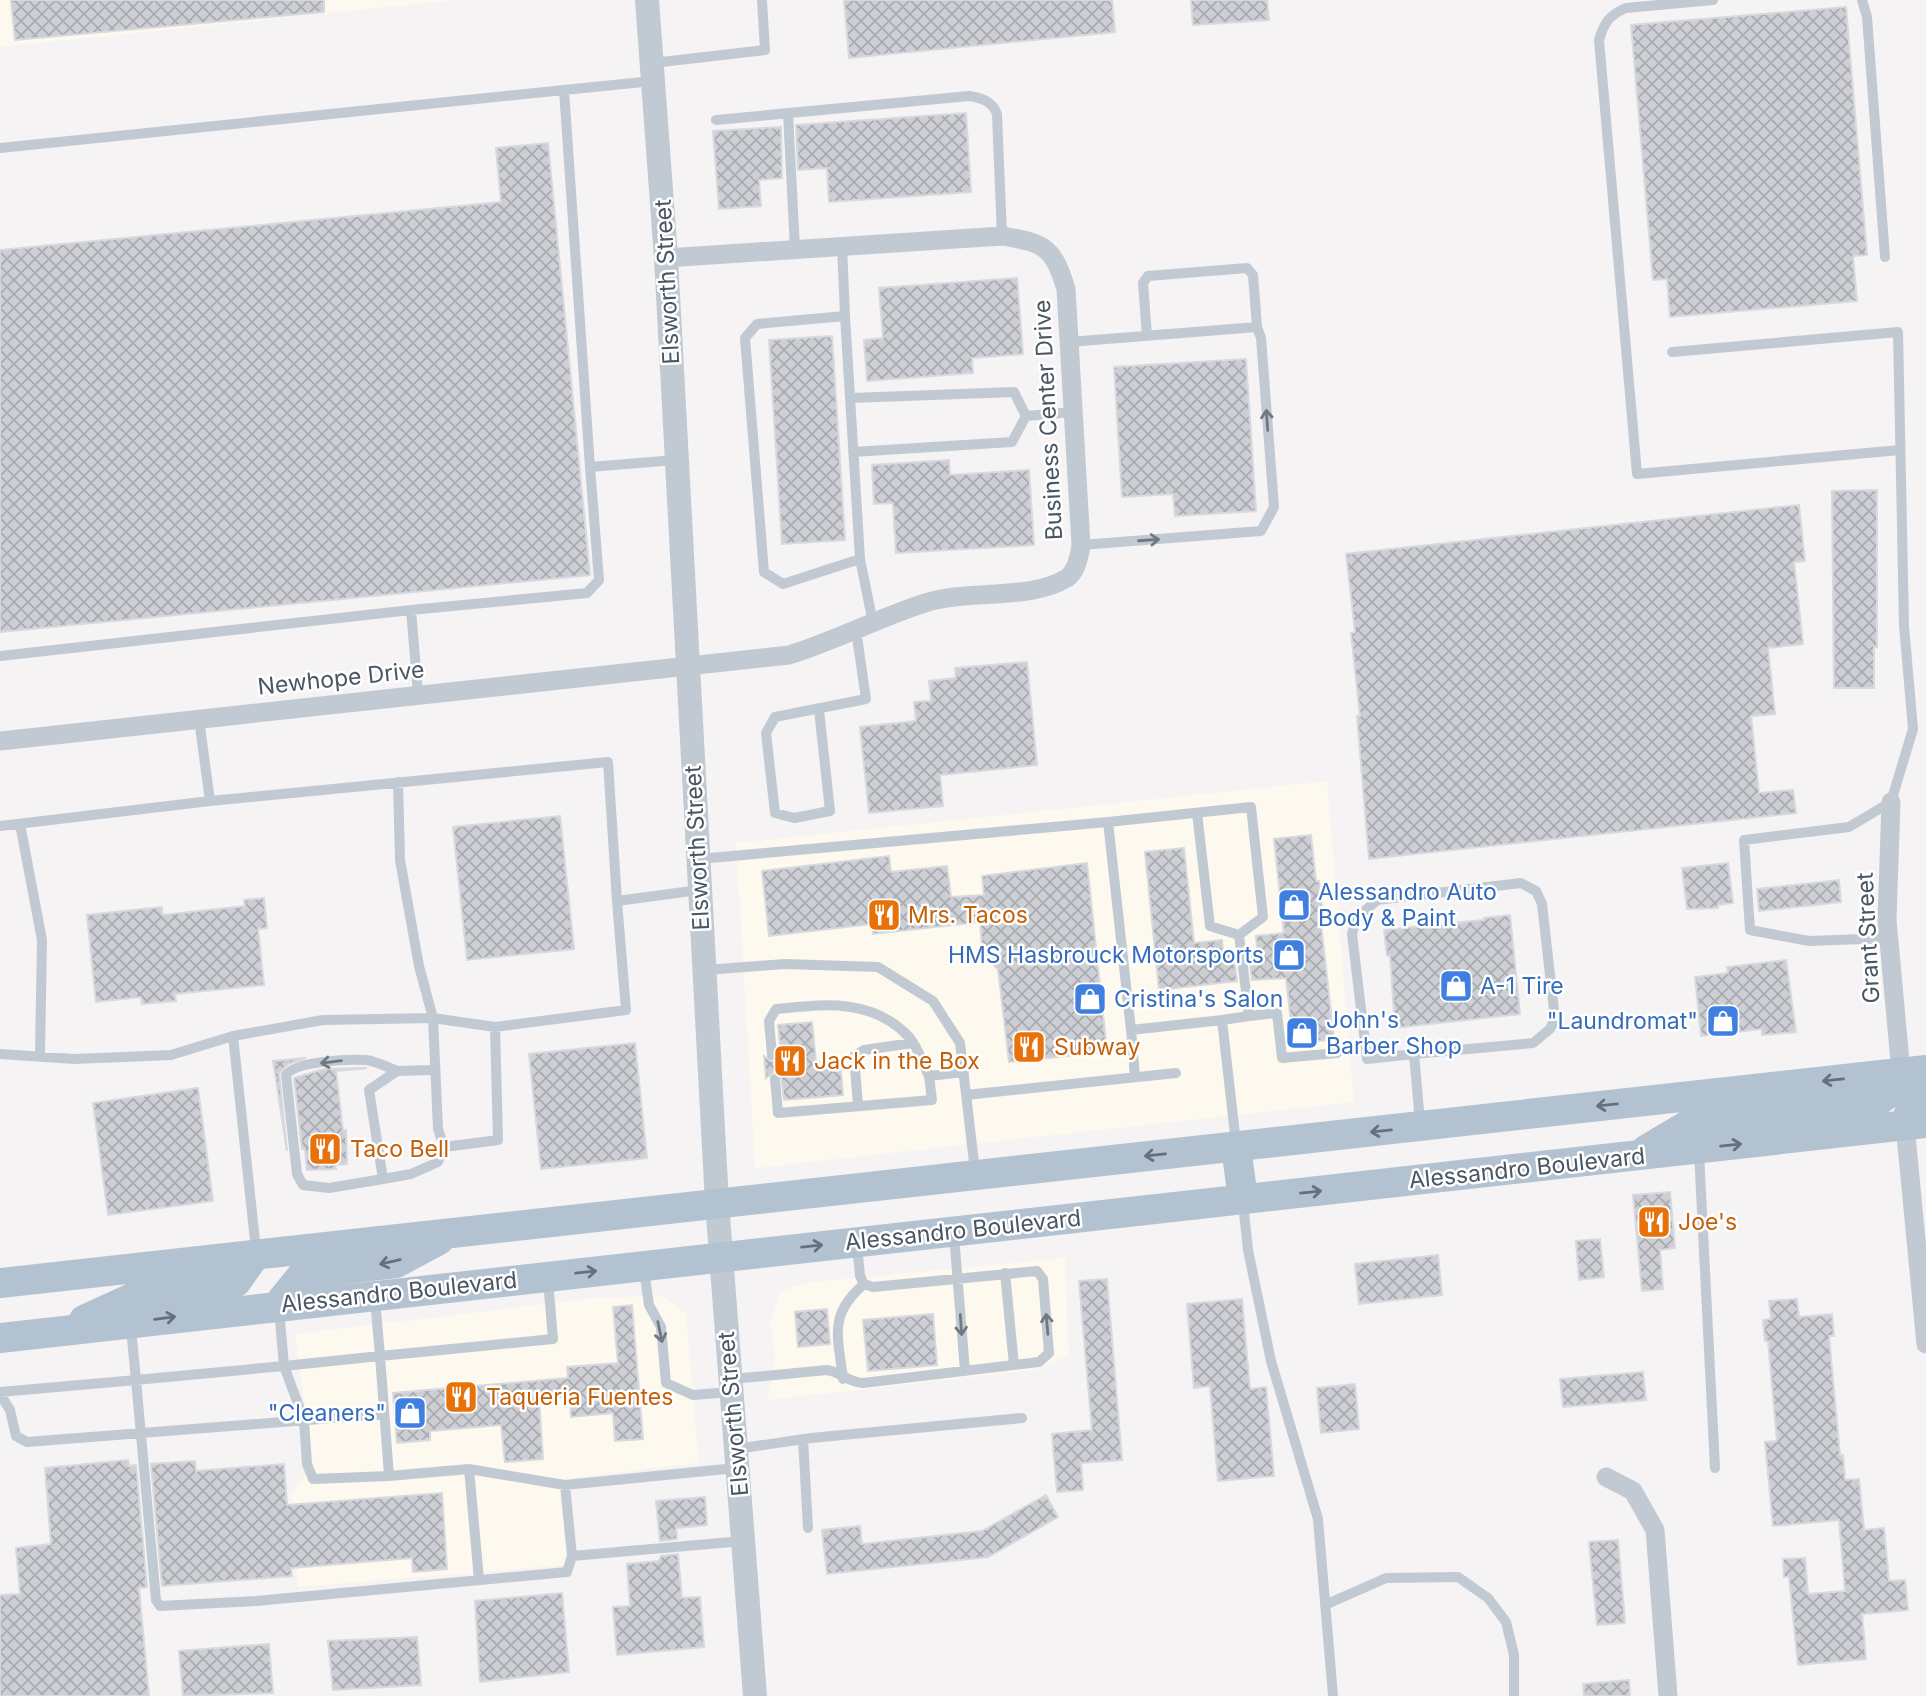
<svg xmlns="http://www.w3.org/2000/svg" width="1926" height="1696" font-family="Inter,sans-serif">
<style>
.commercial{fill:#fdf9ef}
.building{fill:url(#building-cross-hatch);stroke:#d7d9de;stroke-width:2}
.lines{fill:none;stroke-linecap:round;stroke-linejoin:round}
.service{stroke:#c1cad2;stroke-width:10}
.minor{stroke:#c1cad2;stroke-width:19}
.tertiary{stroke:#c1cad2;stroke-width:24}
.primary{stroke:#b3c2d1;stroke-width:30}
.oneway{stroke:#6e7983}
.oneway2{stroke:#64717d}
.labels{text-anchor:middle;stroke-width:5;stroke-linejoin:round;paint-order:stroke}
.street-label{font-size:23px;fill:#4a5661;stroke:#fff}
.shop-label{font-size:23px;fill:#366cbe;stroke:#fff;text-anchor:start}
.food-label{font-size:23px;fill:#c56008;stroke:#fff;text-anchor:start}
</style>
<defs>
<pattern id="building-cross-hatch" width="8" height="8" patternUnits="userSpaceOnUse" patternTransform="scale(1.75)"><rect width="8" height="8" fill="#cdcfd5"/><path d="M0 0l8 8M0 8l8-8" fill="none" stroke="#a8abb0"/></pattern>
</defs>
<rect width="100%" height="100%" fill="#f5f3f3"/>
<path class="commercial" d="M0,0H455L0,47Z
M1327,781L1354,1102L755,1168L736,843Z
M1065,1258L1069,1355L1034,1370L767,1400L775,1357L770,1323L780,1292L803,1283Z
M661,1295L686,1314L699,1463L570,1478L567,1565L298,1587L291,1494L313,1466L295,1334L586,1299Z"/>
<path class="building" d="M11,0H324V12L15,40Z
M844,0H1112L1115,32L849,58Z
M1191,0H1267L1269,20L1193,25Z
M1846,7L1867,255L1853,256L1857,301L1670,317L1667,279L1653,280L1631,25Z
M966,113L971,192L829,202L827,168L798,170L796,125Z
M781,127L782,178L759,180L761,206L719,209L713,131Z
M548,143L590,575L0,632V250L501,202L496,148Z
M1017,278L1023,354L972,358L973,373L867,381L864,340L883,338L879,288Z
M832,336L845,540L782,544L769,340Z
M1246,359L1256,511L1175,516L1173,494L1122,497L1114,367Z
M949,460L950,475L1029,470L1034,545L896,553L893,503L874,504L872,465Z
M1877,490V647L1874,646V688H1834L1832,491Z
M1799,505L1805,561L1794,562L1803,644L1768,648L1775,714L1751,716L1759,793L1793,790L1796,813L1369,859L1357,716H1360L1351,633L1355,632L1346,554Z
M1027,662L1037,765L940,775L943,806L869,813L860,727L916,721L914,702L931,701L929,681L956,678L955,668Z
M560,816L574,949L467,960L453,827Z
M1311,835L1316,881H1319L1322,906H1319L1334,1039L1311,1042V1039L1293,1041L1286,978L1252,980L1248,950L1257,949L1256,936L1284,933L1274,839Z
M1184,848L1194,943L1222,940L1223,952L1233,951L1237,981L1159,990L1145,852Z
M889,856L891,872L947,866L951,897L984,895L982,876L1087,863L1107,1052L1009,1062L998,969L978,953L982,947L980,922L873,934L872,924L769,936L762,871Z
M1728,863L1733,903L1718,905V908L1687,909L1682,868Z
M1839,880L1841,902L1759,911L1757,889Z
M264,898L267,928L258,929L264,985L175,994L176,1001L142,1004L141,997L96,1002L87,915L162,907V915L245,906L244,900Z
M1510,915L1520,1014L1395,1028L1390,955L1387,956L1384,930L1484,920V918Z
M1786,960L1796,1032L1762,1035V1029L1701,1036L1695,977L1728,973L1727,967Z
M812,1022L816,1062L840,1060L843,1095L784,1100L781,1075L774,1072L766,1078L764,1056L773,1062L781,1055L778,1025Z
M635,1043L647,1158L541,1169L529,1054Z
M306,1058L288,1064L279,1073L287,1151L273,1061Z
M367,1068L336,1071L343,1131L346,1130L347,1164L335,1165L336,1169L307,1170L305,1149H302L294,1078L324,1069Z
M198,1088L213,1201L108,1215L93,1103Z
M1670,1192L1675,1248L1660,1250L1663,1289L1642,1291L1633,1195Z
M1600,1239L1604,1277L1579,1280L1576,1241Z
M1438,1255L1442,1295L1359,1304L1355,1264Z
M1107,1279L1122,1460L1081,1463L1083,1490L1057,1492L1052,1434L1092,1430L1079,1281Z
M1242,1299L1250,1389L1266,1387L1274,1476L1218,1481L1210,1386L1194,1388L1187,1304Z
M1797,1299L1799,1317L1832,1314L1834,1336H1829L1840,1455H1843L1845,1480L1859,1479L1864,1530L1884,1528L1889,1581L1905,1580L1908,1610L1862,1614L1866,1659L1798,1665L1789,1577H1784L1783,1559L1805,1558L1808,1594L1845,1591L1839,1520L1773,1526L1765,1442L1777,1441L1768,1341H1765L1763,1320L1771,1319L1769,1301Z
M632,1305L643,1439L615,1441L613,1413L571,1417L570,1397L539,1399L543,1459L505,1462L501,1425L430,1431V1440L397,1443L393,1393L568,1378L567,1367L618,1363L613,1307Z
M827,1309L830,1344L798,1347L795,1312Z
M933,1314L937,1365L868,1371L863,1320Z
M1643,1372L1646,1400L1563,1407L1560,1379Z
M1355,1384L1359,1429L1321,1433L1317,1388Z
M128,1460L129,1466L136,1465L147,1587L139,1588L149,1696H0V1595L20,1594L16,1548L51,1544L45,1468Z
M195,1461L196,1471L284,1464L287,1505L442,1493L447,1569L413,1572L412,1558L291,1568L292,1576L162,1586L151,1464Z
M1046,1495L1058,1517L988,1557L827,1574L822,1530L860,1526L862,1544L982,1531Z
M705,1497L707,1525L676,1528L677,1539L660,1541L656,1501Z
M1618,1540L1625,1623L1597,1625L1589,1542Z
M678,1554L682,1598L700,1597L704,1647L617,1655L613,1607L630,1606L627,1564L659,1561L661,1556Z
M562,1593L569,1672L480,1682L475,1601Z
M417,1637L421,1685L333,1690L328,1641Z
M269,1644L273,1693L183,1696L179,1651Z
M1629,1680L1630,1696H1584L1583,1684Z"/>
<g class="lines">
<path class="service" d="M1713,0L1626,8C1609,15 1604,23 1599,40L1637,474L1900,450
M1862,0L1867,17L1885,257
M653,63L765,50L762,0
M653,81L564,90L590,467L675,460
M788,113L795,249
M716,120L969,96C982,98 992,101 997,114L1002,236
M0,148L564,90
M842,246L845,316L757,324L745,338L764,572L783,584L860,559L873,623
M845,316L860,559
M1147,336L1143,283L1148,276L1247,268L1253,275L1257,327
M1069,342L1257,327L1261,338L1274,507L1261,531L1081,545
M1672,352L1898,332L1904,626L1913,729L1891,802L1849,827L1744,840L1750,930L1809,941L1889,938
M851,398L1014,392L1026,416
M853,452L1012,442L1026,416L1073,412
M0,656L411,610
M418,694L411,610L587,593L599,580L590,467
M819,710L830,811L794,818L775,813L766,733L775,717L866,699L856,630
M199,719L210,801
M398,782L400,860L419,966L433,1018L438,1129L444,1147L498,1140L495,1027
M1197,813L1210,926L1239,935
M1108,822L1251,807L1263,917L1239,935L1249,1016L1222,1020
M20,824L42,940L40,1054
M0,826L210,801L608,762L617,901
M699,859L1108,822L1131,1030L1222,1020L1236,1143
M706,970L785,964L878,967L933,1001L960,1043L975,1171
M1249,1016L1277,1013L1282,1058L1337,1053
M1131,1030L1135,1077
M0,1054L74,1059L171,1055L233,1036
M1414,1054L1533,1043L1550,1029L1555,1019L1542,904L1536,891L1521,883L1377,900L1356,919L1352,934L1367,1059L1414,1054L1420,1122
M772,1055L769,1021L776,1009C824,1004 873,998 909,1037C918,1047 923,1064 929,1076
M435,1070L397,1071L369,1090L383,1179L411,1174L438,1162L444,1147
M775,1079L778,1113L932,1100L929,1076L964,1072
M966,1095L1176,1073
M858,1106L854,1056L864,1050L913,1043
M1699,1153L1715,1468
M383,1179L329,1188L303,1185L297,1174L286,1075C296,1061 348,1059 366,1060C376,1061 387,1067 397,1071
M1243,1203L1248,1250L1271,1361L1318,1519L1333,1696
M954,1235L965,1371
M256,1250L233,1036L323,1020L433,1018L495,1027L626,1010L617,901L699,890
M644,1270L649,1305L661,1327L666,1383L693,1395L731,1392
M1005,1273L1014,1365
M548,1280L553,1339L380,1356L389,1476L469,1469L565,1485L736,1468
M375,1299L380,1356L284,1366L304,1420L307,1464L313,1479L389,1476
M279,1309L284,1366L136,1380L156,1600L160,1606L256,1601L567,1572L572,1556
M732,1379L827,1370C841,1372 847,1382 863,1383L1039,1362L1049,1353L1043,1279L1037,1271L873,1287L864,1284L860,1276L857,1245
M843,1379C838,1336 828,1315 864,1284
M0,1392L136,1380L131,1328
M0,1394L10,1410L16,1436L27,1442L384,1414
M803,1439L808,1528
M736,1449L811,1438L1022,1418
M469,1469L479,1580
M565,1485L572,1556L743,1541
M1325,1605L1386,1578L1458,1577L1488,1598L1506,1622L1514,1655V1696"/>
<path class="minor" d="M0,741L789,655C835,641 878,618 925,603C968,589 1030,601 1067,578C1076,572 1080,555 1081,545L1066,289C1053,246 1044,243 1002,236L666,258
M1891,802L1887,920L1901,1072
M1905,1125L1926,1344
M1606,1477L1633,1491L1655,1530L1668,1696"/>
<path class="tertiary" d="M647,0L666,258L717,1203L755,1696"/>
<path class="primary" d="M1905,1125L1912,1105L1926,1094
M1236,1147L1243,1199
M1646,1150L1688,1125L1872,1105L1895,1089L1901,1072
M0,1283L1926,1070
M278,1305L303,1274L396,1263L439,1240
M84,1320L141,1294L236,1282L256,1254
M0,1338L1926,1123"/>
</g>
<defs><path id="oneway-shaft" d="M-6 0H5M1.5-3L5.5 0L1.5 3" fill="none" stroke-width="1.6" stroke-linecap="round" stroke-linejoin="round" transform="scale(1.75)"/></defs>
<g class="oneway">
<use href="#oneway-shaft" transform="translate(1267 420) rotate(-94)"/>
<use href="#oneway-shaft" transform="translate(1149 540) rotate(-4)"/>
<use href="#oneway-shaft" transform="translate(331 1062) rotate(173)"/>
<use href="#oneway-shaft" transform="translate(1047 1324) rotate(-95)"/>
<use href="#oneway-shaft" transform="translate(961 1325) rotate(86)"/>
<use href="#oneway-shaft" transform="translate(660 1332) rotate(78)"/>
</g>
<g class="oneway2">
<use href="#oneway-shaft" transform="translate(1833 1080) rotate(174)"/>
<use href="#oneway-shaft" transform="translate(1607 1105) rotate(174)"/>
<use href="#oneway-shaft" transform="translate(1381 1131) rotate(174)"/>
<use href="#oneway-shaft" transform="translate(1731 1145) rotate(-6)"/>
<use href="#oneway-shaft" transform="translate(1155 1155) rotate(174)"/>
<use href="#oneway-shaft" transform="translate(1311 1192) rotate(-6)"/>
<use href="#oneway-shaft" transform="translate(812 1246) rotate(-6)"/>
<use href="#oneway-shaft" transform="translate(390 1262) rotate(167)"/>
<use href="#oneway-shaft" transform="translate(586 1272) rotate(-6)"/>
<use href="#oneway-shaft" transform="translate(165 1318) rotate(-7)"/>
</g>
<defs>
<symbol id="shop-square" viewBox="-11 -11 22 22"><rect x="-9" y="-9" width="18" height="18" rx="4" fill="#3f7fe0" stroke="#fff"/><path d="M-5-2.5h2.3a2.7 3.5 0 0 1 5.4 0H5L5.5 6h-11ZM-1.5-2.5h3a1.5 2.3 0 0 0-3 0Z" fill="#fff"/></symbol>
<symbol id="restaurant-square" viewBox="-11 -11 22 22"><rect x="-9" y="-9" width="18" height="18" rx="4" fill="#e8710a" stroke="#fff"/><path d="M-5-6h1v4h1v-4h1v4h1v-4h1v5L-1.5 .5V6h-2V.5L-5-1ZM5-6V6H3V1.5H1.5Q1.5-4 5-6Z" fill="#fff"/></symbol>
</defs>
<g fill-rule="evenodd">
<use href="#shop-square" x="1275" y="886" width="38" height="38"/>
<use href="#restaurant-square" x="865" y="896" width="38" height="38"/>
<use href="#shop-square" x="1270" y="936" width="38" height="38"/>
<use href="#shop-square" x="1437" y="967" width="38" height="38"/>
<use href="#shop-square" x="1071" y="980" width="38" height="38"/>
<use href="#shop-square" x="1704" y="1002" width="38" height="38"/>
<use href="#shop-square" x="1283" y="1014" width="38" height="38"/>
<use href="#restaurant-square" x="1010" y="1028" width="38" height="38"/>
<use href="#restaurant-square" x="771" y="1042" width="38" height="38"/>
<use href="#restaurant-square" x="306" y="1130" width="38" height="38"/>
<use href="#restaurant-square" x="1635" y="1203" width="38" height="38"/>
<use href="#restaurant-square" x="442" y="1378" width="38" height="38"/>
<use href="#shop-square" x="391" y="1394" width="38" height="38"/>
</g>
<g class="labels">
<g class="street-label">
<text transform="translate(667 282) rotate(-93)" y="8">Elsworth Street</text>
<text transform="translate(1048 420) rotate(-93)" y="8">Business Center Drive</text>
<text transform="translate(341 678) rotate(-6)" y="8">Newhope Drive</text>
<text transform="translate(697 848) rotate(-93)" y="8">Elsworth Street</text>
<text transform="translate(1868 938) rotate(-93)" y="8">Grant Street</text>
<text transform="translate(1527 1168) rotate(-6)" y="8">Alessandro Boulevard</text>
<text transform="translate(963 1230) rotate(-6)" y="8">Alessandro Boulevard</text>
<text transform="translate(399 1292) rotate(-6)" y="8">Alessandro Boulevard</text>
<text transform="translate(733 1414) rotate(-95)" y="8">Elsworth Street</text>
</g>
<g class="shop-label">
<text x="1318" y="900">Alessandro Auto<tspan x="1318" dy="26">Body &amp; Paint</tspan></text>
<text x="1264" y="963" text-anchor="end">HMS Hasbrouck Motorsports</text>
<text x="1480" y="994">A-1 Tire</text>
<text x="1114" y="1007">Cristina's Salon</text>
<text x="1326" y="1028">John's<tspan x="1326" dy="26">Barber Shop</tspan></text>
<text x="1698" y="1029" text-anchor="end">"Laundromat"</text>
<text x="386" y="1421" text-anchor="end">"Cleaners"</text>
</g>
<g class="food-label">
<text x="908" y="923">Mrs. Tacos</text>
<text x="1054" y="1055">Subway</text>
<text x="814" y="1069">Jack in the Box</text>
<text x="350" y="1157">Taco Bell</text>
<text x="1678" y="1230">Joe's</text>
<text x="486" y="1405">Taqueria Fuentes</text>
</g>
</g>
</svg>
